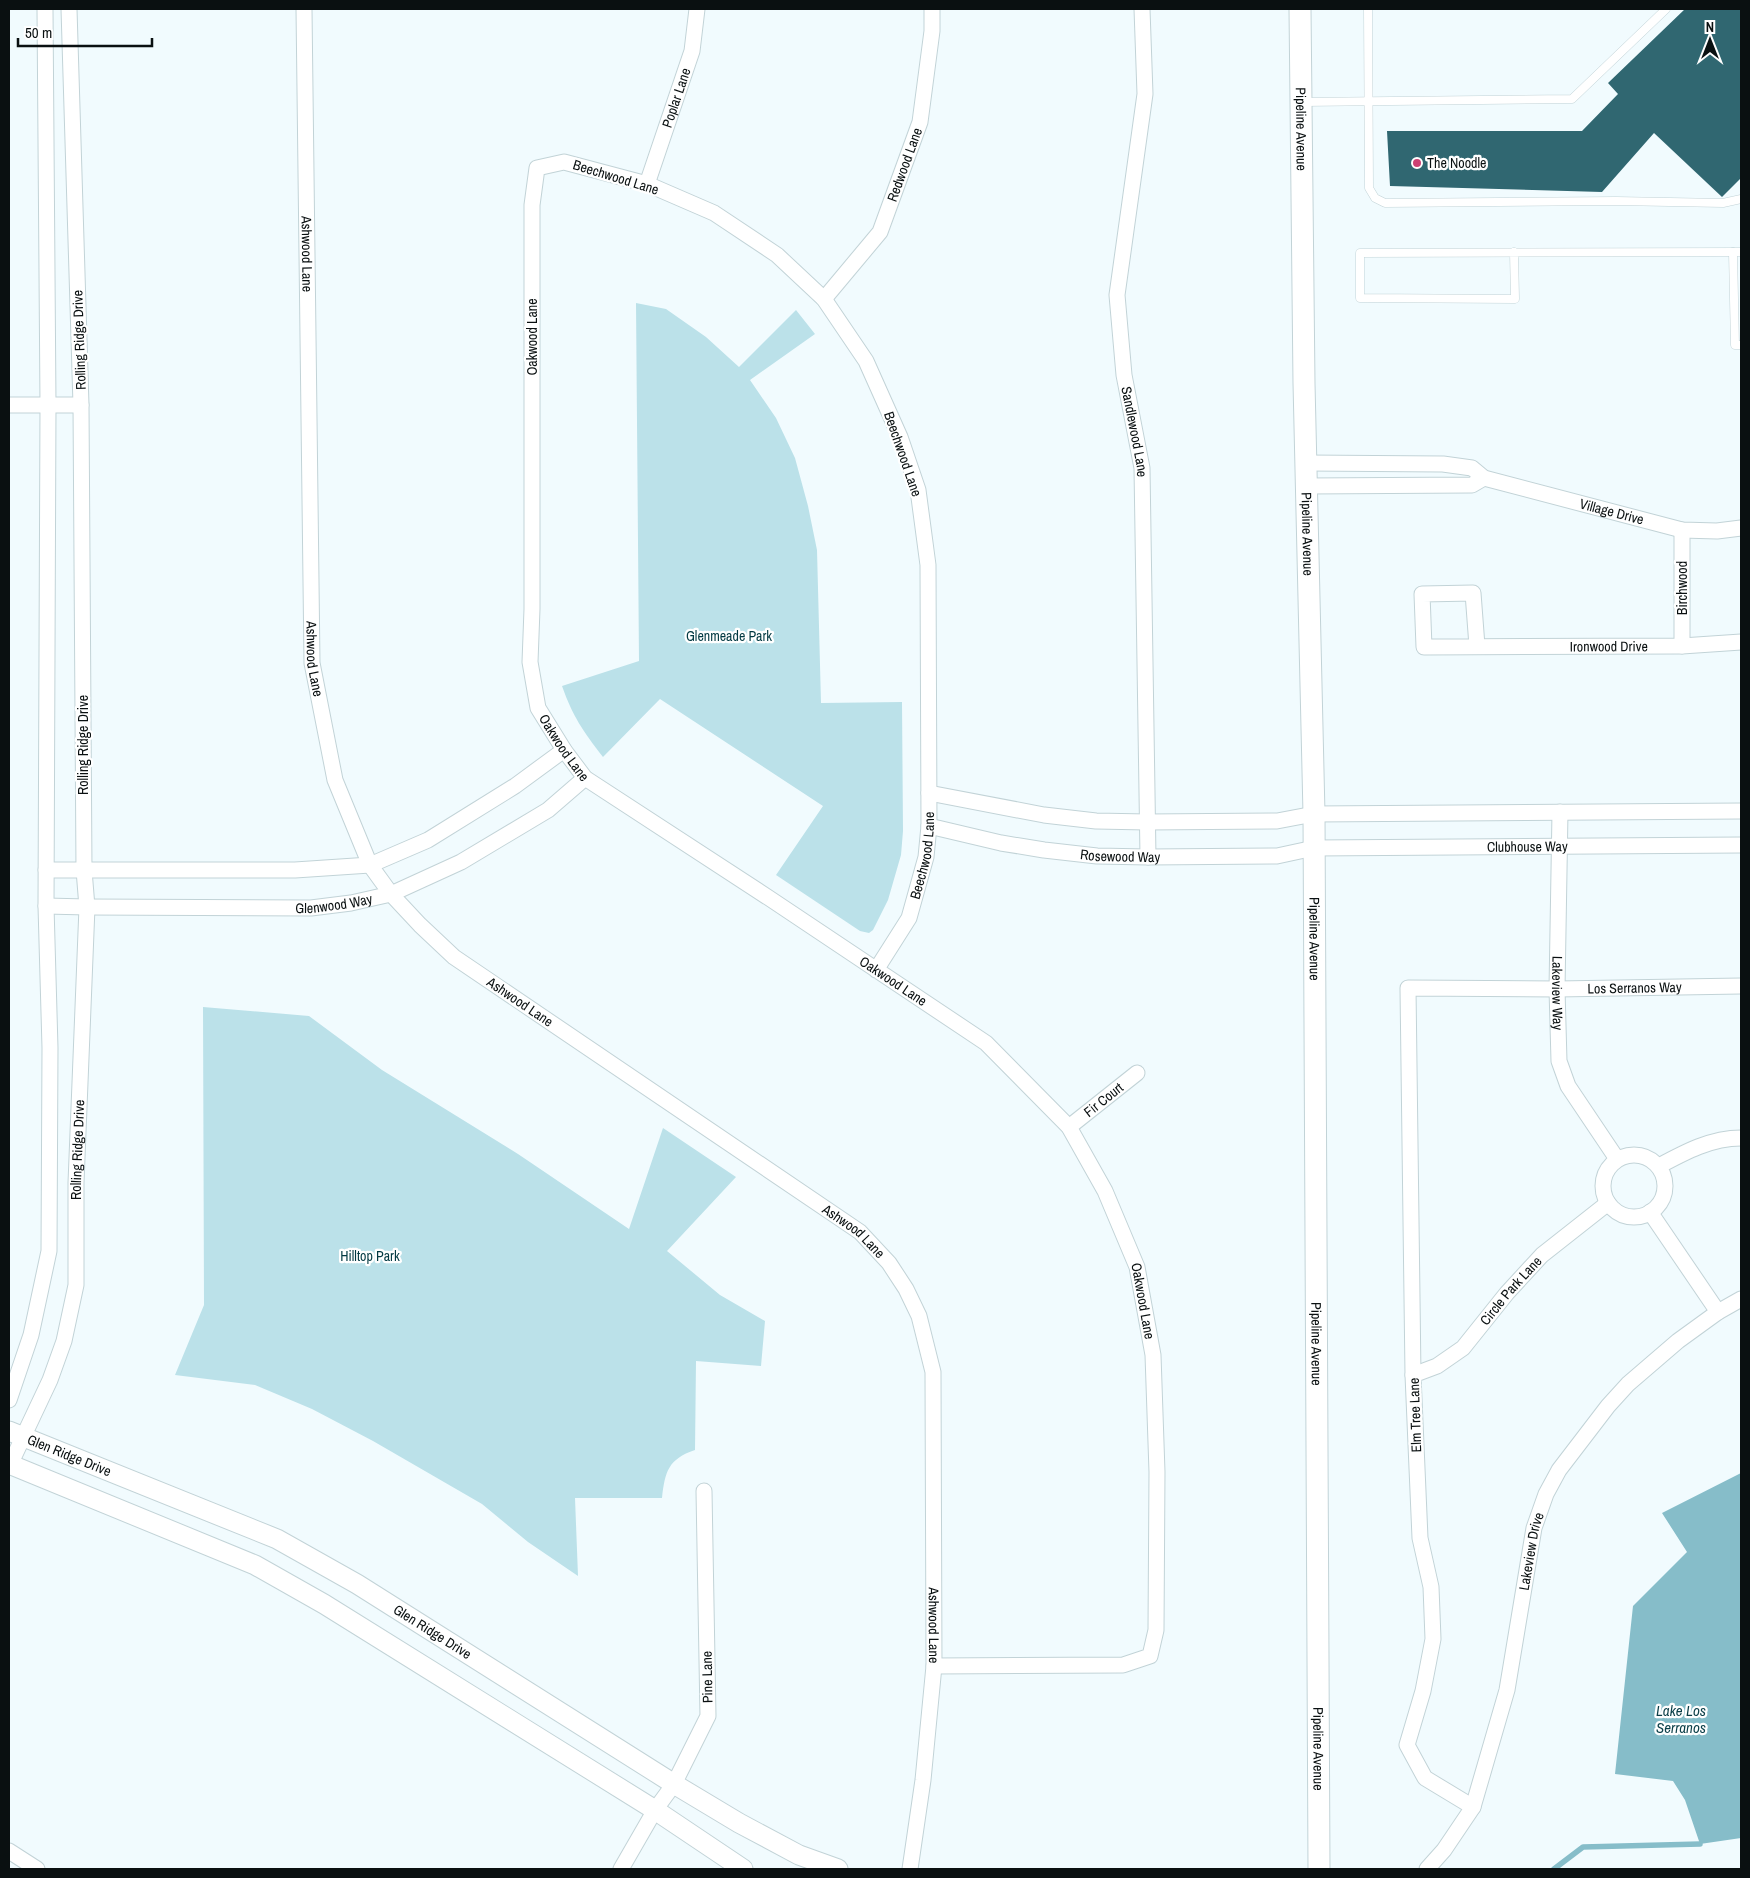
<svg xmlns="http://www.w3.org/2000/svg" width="1750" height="1878" font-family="'Archivo Narrow',sans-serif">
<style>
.green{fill:#bbe1e9}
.water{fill:#86bdc9}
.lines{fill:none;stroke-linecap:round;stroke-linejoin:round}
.stream{stroke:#86bdc9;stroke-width:5.5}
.building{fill:#306771}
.service-casing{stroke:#c2d3d7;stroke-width:9}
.minor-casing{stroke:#c2d3d7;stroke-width:17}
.tertiary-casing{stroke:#c2d3d7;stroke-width:21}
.secondary-casing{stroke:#c2d3d7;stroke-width:23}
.service{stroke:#fff;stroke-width:8}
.minor{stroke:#fff;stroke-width:15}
.tertiary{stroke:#fff;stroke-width:19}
.secondary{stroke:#fff;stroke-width:21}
.poi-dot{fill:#cc4073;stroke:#fff;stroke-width:2}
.labels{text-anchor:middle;stroke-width:4.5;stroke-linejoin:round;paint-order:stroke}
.street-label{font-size:14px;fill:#0a1011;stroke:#fff}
.poi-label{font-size:14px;fill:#0a1011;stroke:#fff;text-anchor:start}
.park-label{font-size:14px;fill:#023942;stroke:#fff}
.water-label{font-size:15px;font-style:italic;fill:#0b3f48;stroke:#fff}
</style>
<rect width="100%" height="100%" fill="#f1fbfe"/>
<!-- green -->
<g class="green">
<path d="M636,303L666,309L706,337L739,367L796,310L815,334L750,380L776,418L795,458L808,506L817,550L821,703L902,702L903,831L901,855L888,900L873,930L869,933L860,931L776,875L823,806L660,699L603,757C583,731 573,717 562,686L639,661Z"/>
<path d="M203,1007L309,1016L382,1070L518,1154L629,1229L663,1128L736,1177L667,1251L720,1295L765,1321L761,1366L696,1361L695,1450C668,1459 665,1472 662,1498H575L578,1576L528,1542L482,1504L373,1441L312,1409L255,1385L175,1375L204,1305Z"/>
</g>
<!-- water -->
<path class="water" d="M1741,1473V1838L1700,1844L1685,1800L1673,1781L1615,1774L1633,1606L1687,1552L1662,1513Z"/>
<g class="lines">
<!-- stream -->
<path class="stream" d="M1554,1869L1583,1847L1700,1844"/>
</g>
<!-- building -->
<path class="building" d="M1685,9H1741V178L1722,197L1654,133L1602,192L1390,186L1387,131H1582L1618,94L1608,83Z"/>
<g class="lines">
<!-- service casing -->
<g class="service-casing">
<g id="service">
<path d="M1368,9L1369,188L1375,198L1385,203L1616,201L1723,203L1741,199"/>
<path d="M1302,102L1572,99L1666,9"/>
<path d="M1514,252L1515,299L1360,298V253L1741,252"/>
<path d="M1733,252L1735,345H1741"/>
</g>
</g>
<!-- minor casing -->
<g class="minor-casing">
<g id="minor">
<path id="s1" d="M304,9L312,663L335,780L370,865L391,894L420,925L454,957L860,1232L889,1263L906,1289L919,1316L933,1372L934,1666L923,1780L910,1869"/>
<path id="s2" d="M1142,9L1145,94L1117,295L1124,375L1142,468L1148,857"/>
<path id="s3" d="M647,184L692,51L697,9"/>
<path id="s4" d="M824,299L880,232L920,122L932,31V9"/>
<path d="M9,405H81"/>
<path id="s5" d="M1306,463L1443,464L1472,468L1484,478L1682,530L1717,531L1741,528"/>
<path d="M1307,486L1472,485L1484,478"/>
<path d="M1682,530V646"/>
<path id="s6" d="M1477,646L1473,593L1422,594L1424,647L1682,646L1741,642"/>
<path d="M929,793L1044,815L1096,821L1147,822L1277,821L1314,814L1741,811"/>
<path id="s7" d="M1560,812L1557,989L1559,1061L1568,1086L1617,1159"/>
<path id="s8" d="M929,826L1001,843L1044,850L1097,856L1148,857L1277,856L1314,848L1741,845"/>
<path d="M46,870H295L370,865L428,840L515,786L564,750"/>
<path id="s9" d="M46,906L87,907L311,908L351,903L391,894L461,862L548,810L585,778"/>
<path id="s10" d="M876,970L909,918L926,857L929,826L928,565L918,490L900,437L866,361L824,299L777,255L714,213L647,184L564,162L537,168L532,205V609L530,662L538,708L564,750L585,778L769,898L986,1043L1069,1127L1105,1191L1137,1267L1153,1355L1157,1472L1156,1630L1150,1656L1123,1665L934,1666"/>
<path id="s11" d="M1069,1127L1137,1073"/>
<circle cx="1634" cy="1186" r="31"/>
<path d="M1659,1166C1685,1152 1711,1138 1741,1138"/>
<path d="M1650,1212L1718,1312"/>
<path id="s12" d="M1413,1375L1437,1366L1463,1348L1507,1293L1542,1255L1608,1203"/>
<path d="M9,1400L31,1335L49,1251L50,1048L46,906L48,405L45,9"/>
<path id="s13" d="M9,1467L50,1380L64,1341L76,1285V1183L87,907L84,870L81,405L69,9"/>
<path id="s14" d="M1473,1807L1425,1778L1407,1745L1423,1691L1433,1639L1431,1587L1420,1538L1413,1375L1408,988L1557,989L1741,986"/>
<path d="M9,1851L37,1869"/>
<path d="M621,1869L655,1810L674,1784L708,1716L704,1491"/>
<path id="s15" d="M1427,1869L1444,1850L1473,1807L1507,1690L1534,1528L1546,1494L1559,1470L1608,1406L1628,1384L1678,1341L1718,1312L1741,1299"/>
</g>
</g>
<!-- tertiary casing -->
<g class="tertiary-casing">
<g id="tertiary">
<path id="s16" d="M9,1431L277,1539L357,1584L674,1784L739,1823L799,1855L838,1869"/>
<path d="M9,1464L255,1565L324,1604L655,1810L743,1869"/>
</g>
</g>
<!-- secondary casing -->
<g class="secondary-casing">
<g id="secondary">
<path id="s17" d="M1300,9L1304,383L1314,814L1319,1869"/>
</g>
</g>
<!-- service -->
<use href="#service" class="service"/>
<!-- minor -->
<use href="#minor" class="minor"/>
<!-- tertiary -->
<use href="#tertiary" class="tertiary"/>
<!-- secondary -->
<use href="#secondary" class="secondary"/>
</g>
<!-- markers -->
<circle class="poi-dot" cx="1417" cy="163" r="5"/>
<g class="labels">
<!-- street labels -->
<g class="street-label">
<text dy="5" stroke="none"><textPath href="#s3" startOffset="91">Poplar Lane</textPath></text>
<text dy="5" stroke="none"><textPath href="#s17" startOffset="120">Pipeline Avenue</textPath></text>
<text dy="5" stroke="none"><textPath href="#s4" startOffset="159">Redwood Lane</textPath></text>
<text transform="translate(616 177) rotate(17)" y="5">Beechwood Lane</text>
<text dy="5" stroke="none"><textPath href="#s1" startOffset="245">Ashwood Lane</textPath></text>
<text transform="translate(532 337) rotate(-90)" y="5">Oakwood Lane</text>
<text transform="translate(79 340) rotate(-92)" y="5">Rolling Ridge Drive</text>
<text dy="5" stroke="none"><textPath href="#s2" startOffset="426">Sandlewood Lane</textPath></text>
<text transform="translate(903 454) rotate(71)" y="5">Beechwood Lane</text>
<text dy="5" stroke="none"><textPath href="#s5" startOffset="314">Village Drive</textPath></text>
<text dy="5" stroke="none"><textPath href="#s17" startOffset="525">Pipeline Avenue</textPath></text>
<text transform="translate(1682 588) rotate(-90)" y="5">Birchwood</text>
<text dy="5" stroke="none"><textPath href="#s6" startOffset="342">Ironwood Drive</textPath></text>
<text dy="5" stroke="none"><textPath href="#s1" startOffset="650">Ashwood Lane</textPath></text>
<text transform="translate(83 745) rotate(-90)" y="5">Rolling Ridge Drive</text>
<text dy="5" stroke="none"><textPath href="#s10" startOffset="1622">Oakwood Lane</textPath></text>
<text dy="5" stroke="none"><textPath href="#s8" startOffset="602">Clubhouse Way</textPath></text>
<text dy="5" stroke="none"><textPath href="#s10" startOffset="126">Beechwood Lane</textPath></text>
<text dy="5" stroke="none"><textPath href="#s8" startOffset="194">Rosewood Way</textPath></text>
<text dy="5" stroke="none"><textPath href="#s9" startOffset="288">Glenwood Way</textPath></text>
<text dy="5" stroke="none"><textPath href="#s17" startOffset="930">Pipeline Avenue</textPath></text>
<text dy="5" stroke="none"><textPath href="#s10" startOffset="2028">Oakwood Lane</textPath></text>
<text dy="5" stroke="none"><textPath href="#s14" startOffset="1082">Los Serranos Way</textPath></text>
<text dy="5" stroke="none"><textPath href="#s7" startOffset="181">Lakeview Way</textPath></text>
<text dy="5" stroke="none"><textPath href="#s1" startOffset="1070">Ashwood Lane</textPath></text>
<text dy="5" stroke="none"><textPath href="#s11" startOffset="44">Fir Court</textPath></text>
<text dy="5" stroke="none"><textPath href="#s13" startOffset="330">Rolling Ridge Drive</textPath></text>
<text dy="5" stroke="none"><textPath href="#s1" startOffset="1475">Ashwood Lane</textPath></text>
<text dy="5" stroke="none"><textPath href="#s12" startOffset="132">Circle Park Lane</textPath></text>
<text dy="5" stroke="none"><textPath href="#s10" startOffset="2448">Oakwood Lane</textPath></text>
<text dy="5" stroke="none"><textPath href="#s17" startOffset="1335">Pipeline Avenue</textPath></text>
<text transform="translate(1415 1415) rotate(-92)" y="5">Elm Tree Lane</text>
<text dy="5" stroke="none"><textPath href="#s16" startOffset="65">Glen Ridge Drive</textPath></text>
<text dy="5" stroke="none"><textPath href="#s15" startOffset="340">Lakeview Drive</textPath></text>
<text dy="5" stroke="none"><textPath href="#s1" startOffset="1895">Ashwood Lane</textPath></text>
<text dy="5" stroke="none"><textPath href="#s16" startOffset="470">Glen Ridge Drive</textPath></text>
<text transform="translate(707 1677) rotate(-91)" y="5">Pine Lane</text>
<text dy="5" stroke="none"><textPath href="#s17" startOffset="1740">Pipeline Avenue</textPath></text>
</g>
<!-- poi labels -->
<g class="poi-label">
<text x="1427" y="168">The Noodle</text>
</g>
<!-- park labels -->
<g class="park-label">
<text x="729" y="641">Glenmeade Park</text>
<text x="370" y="1261">Hilltop Park</text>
</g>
<!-- water labels -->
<g class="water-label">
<text x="1681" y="1716">Lake Los<tspan x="1681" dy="17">Serranos</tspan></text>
</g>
</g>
<!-- border -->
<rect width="1750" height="1878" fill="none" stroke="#0a1011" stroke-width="20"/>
<!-- north arrow -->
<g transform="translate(1710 40)" stroke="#ffffff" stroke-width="4" paint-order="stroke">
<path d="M0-4L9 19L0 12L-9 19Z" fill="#0a1011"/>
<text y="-8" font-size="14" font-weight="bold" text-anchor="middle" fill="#0a1011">N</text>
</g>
<!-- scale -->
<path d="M18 38v8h134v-8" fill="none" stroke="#0a1011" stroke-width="2.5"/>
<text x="25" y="38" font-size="15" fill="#0a1011" stroke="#ffffff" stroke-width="4" paint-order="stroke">50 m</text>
</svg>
